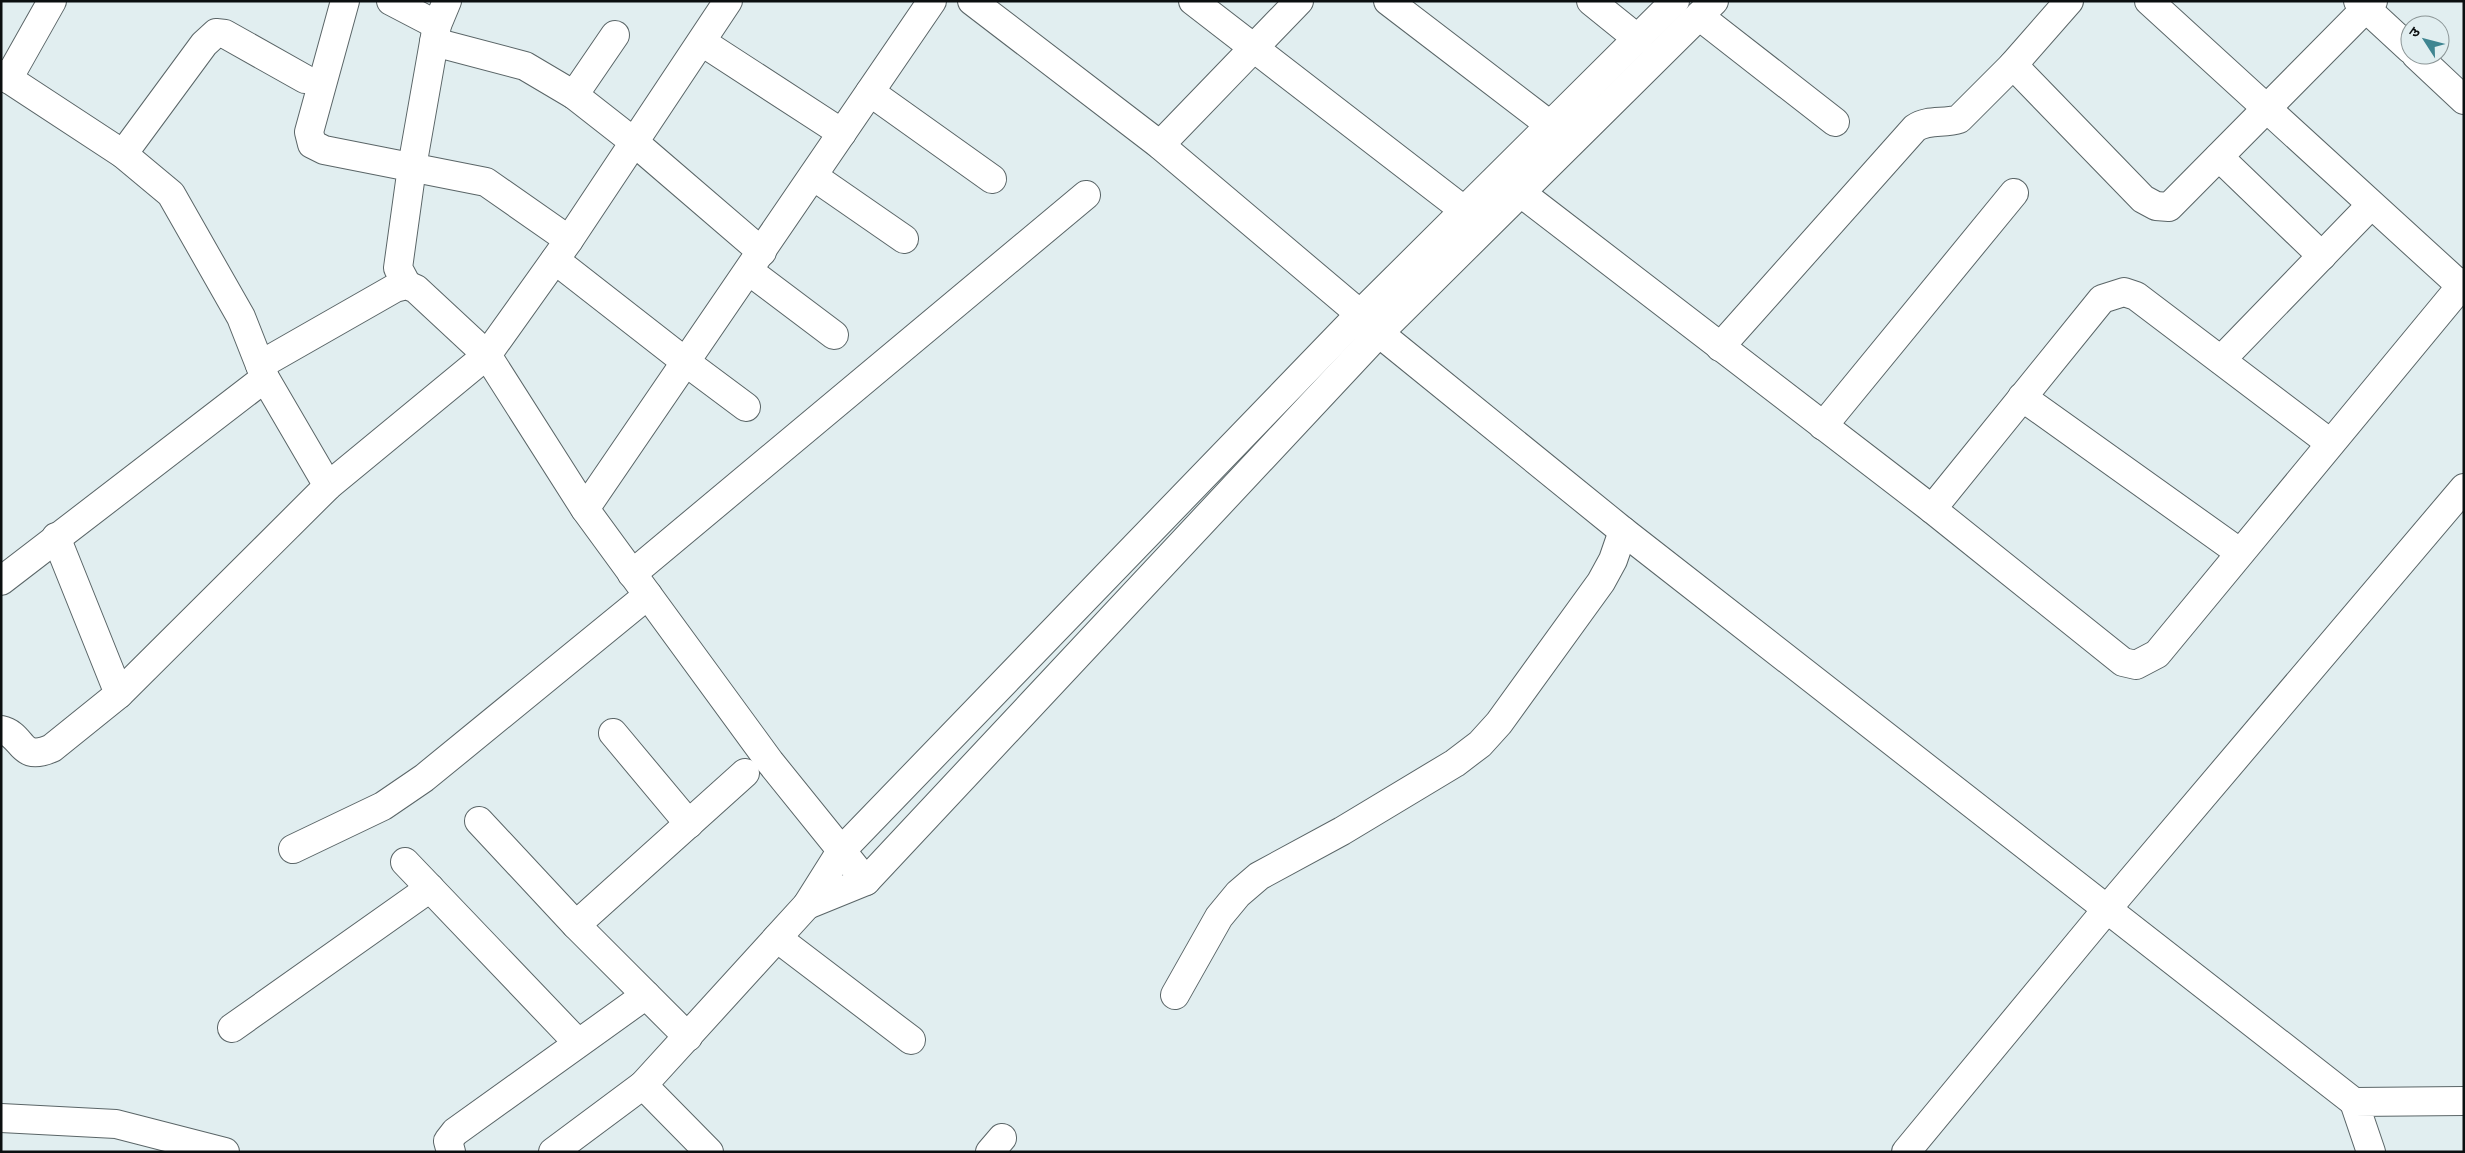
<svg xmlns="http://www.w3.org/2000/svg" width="2465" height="1153" font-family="Figtree,'Noto Sans Devanagari',sans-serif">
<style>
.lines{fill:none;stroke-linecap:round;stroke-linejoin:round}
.minor-casing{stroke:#5a6567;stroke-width:30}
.major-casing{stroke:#5a6567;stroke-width:30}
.highway-casing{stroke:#5a6567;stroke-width:30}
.minor{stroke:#fff;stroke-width:28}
.major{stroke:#fff;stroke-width:28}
.highway{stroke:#fff;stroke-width:28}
</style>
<rect width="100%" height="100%" fill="#e1eef0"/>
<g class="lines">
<!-- minor casing -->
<g class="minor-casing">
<g id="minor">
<path d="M345,1L309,132L312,144L324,150L486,182L569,240"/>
<path d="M391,1L437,25"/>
<path d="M972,1L1160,145L1360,314L1379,333L1623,531L2354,1102"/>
<path d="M1193,1L1465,211"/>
<path d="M1388,1L1550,125"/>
<path d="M1591,1L1638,39"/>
<path d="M2069,1L2013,65L2143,199L2156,206L2169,207L2373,1"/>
<path d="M2149,1L2461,286L2464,282"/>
<path d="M2358,1L2410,49"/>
<path d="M1699,16L1835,122"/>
<path d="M434,42L525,66L574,95L634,142L762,252"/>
<path d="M702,42L842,133"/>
<path d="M2416,55L2464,100"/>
<path d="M1,74L123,154L171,194L241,317L265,378L328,486"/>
<path d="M8,79L52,1"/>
<path d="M870,92L992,179"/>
<path d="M574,95L615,35"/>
<path d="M1160,145L1299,1"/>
<path d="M123,154L204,44L216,33L225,34L305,79"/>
<path d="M2219,157L2322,256"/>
<path d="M813,176L904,239"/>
<path d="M1521,193L1932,509L2123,662L2136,665L2157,654L2461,286"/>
<path d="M555,260L687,363L746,407"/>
<path d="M749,271L834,335"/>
<path d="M407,285L398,268L412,167L437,25L447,1"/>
<path d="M1720,347L1915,128C1928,119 1944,124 1959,119L2013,65"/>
<path d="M2221,360L2371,205"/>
<path d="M260,365L395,288L407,285L416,289L487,355L585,509L932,1"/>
<path d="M2022,397L2239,552"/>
<path d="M1823,426L2014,193"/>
<path d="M585,509L770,762L866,881"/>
<path d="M1932,509L2102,299L2124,292L2136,296L2330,443"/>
<path d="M632,574L1086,195"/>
<path d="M1,581L265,378"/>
<path d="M119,694L328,486L487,355L569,240L728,1"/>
<path d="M1,730C25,735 18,763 52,748L119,694L56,537"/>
<path d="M613,733L689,824"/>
<path d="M479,821L576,925L688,1037"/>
<path d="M293,849L383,806L424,778L648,595"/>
<path d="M405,862L578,1043"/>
<path d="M576,925L745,773"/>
<path d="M777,938L911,1040"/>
<path d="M1175,995L1219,917L1238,894L1259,876L1342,831L1455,763L1480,744L1499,723L1601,582L1613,560L1623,531"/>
<path d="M232,1028L430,888"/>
<path d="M451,1152L448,1141L455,1132L646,995"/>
<path d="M553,1152L643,1085"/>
<path d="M990,1152L1002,1138"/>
<path d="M1906,1152L2107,909L2464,488"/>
<path d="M2371,1152L2354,1102L2464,1101"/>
</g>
</g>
<!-- major casing -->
<g class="major-casing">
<g id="major">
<path d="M807,905L866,881L1379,333L1714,1"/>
<path d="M709,1152L643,1085L807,905L841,851L1360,314L1675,1"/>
</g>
</g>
<!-- highway casing -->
<g class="highway-casing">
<path id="highway" d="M1,1118L116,1124L225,1152"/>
</g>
<!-- minor -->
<use href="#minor" class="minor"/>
<!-- major -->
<use href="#major" class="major"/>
<!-- highway -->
<use href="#highway" class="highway"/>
</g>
<!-- border -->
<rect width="2465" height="1153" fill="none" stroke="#0b0f10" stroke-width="5"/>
<!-- north arrow -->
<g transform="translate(2425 40) rotate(306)"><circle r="24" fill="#e1eef0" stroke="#8b9596"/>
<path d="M0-4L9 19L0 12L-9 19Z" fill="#3f8591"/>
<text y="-8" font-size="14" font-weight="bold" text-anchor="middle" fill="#0b0f10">उ</text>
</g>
</svg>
